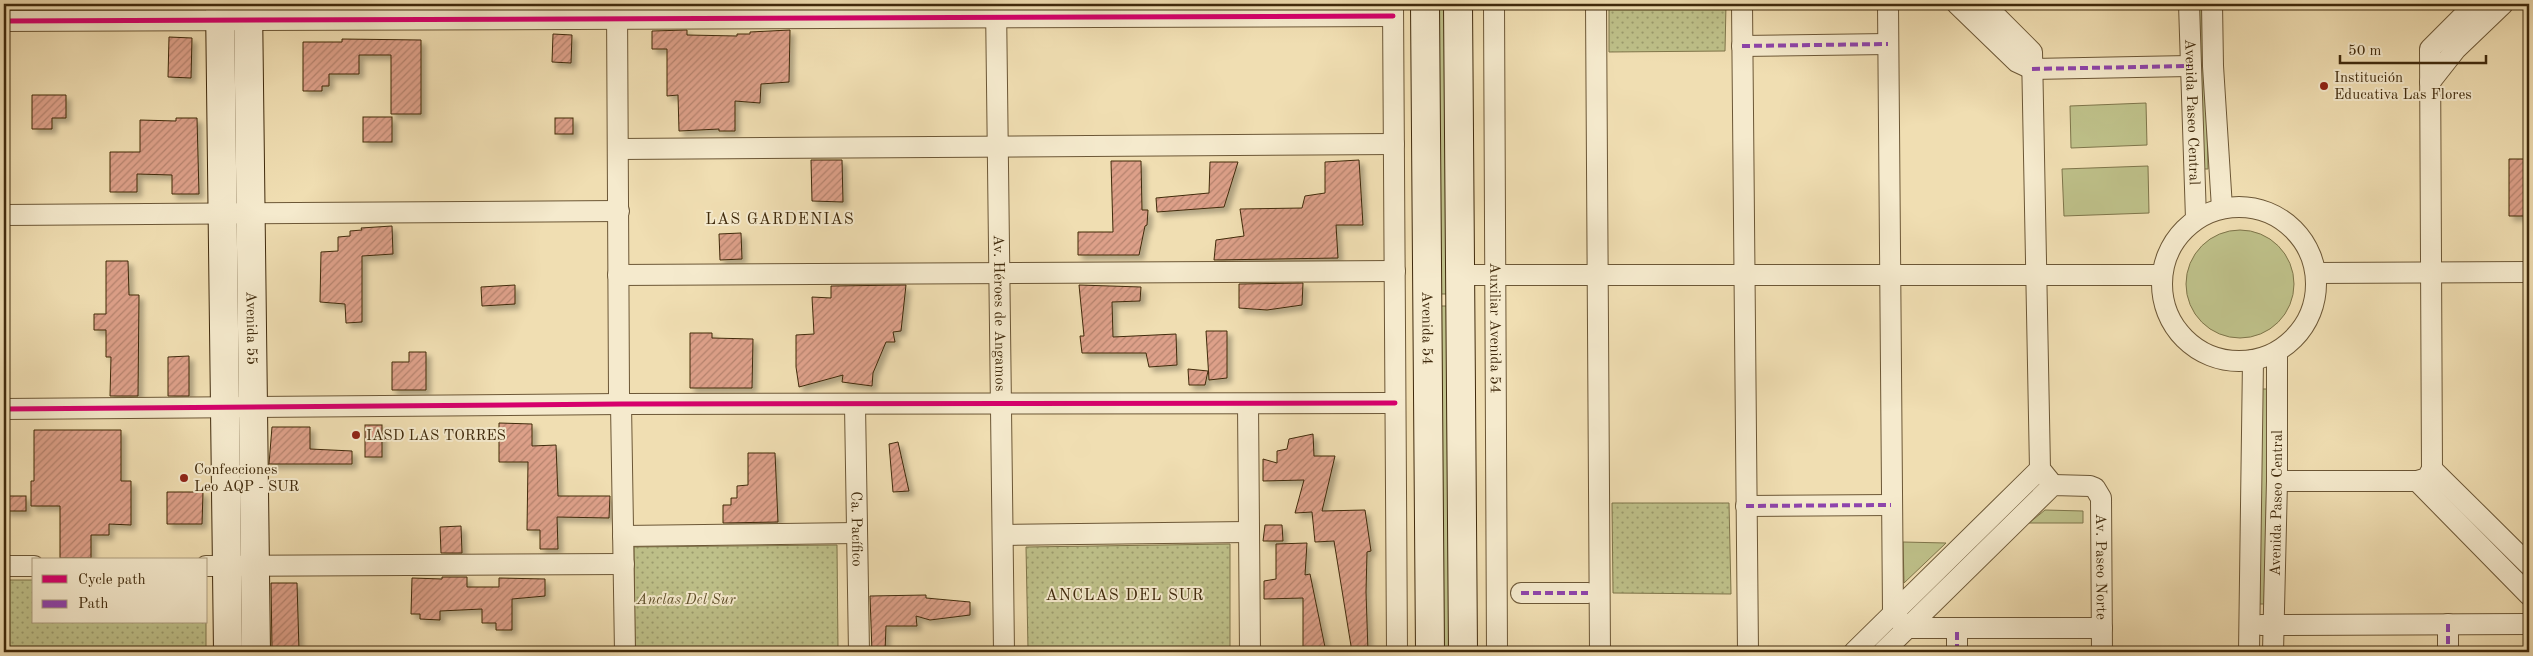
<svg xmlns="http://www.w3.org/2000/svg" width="2533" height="656" font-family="'Old Standard TT',serif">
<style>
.grass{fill:#bec089;stroke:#7f754a}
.park{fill:url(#park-dots);stroke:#7f754a}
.building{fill:url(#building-hatch);stroke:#402a0c;filter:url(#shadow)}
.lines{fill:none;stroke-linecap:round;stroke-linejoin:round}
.street-casing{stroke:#6c5736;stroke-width:22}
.secondary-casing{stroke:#402a0c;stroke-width:30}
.street{stroke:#f5eacd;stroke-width:20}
.secondary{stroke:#f5eacd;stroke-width:28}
.quiet{stroke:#8e44ad;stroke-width:4;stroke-dasharray:8 4;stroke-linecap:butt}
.cycleway-casing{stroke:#f5eacd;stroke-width:8}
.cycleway{stroke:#d6006c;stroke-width:5}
.poi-dot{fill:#8f2418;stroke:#f5eacd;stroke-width:2}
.labels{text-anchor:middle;stroke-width:4;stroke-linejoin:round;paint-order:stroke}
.poi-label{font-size:15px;fill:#402a0c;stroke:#f5eacd;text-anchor:start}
.street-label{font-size:15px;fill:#402a0c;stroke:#f5eacd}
.park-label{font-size:15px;font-style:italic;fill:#60502b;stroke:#f5eacd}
.neighbourhood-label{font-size:16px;letter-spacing:1px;fill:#402a0c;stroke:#f5eacd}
</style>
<defs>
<pattern id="park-dots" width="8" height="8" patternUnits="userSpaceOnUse" patternTransform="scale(1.25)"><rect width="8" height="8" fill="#bec089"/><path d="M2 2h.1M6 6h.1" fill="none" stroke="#9c9c6e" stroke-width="1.8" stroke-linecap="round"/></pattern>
<pattern id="building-hatch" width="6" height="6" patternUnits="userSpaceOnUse" patternTransform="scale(1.25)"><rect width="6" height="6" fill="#dda089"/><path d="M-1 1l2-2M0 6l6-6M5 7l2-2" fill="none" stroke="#b5836e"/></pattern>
<filter id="shadow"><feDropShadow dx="4.5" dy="4.5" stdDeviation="2.5" flood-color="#0004"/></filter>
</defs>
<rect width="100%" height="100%" fill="#f0deb2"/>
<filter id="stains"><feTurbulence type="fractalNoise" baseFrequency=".004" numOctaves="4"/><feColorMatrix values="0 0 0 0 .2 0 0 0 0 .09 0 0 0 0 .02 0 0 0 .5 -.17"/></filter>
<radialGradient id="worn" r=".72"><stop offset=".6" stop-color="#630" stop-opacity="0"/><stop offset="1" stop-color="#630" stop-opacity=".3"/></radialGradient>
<!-- grass -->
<g class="grass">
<path d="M1435,4H1449L1451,294H1439Z"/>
<path d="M2196,4H2204L2208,169H2200Z"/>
<path d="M2146,103L2147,145L2071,148L2070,106Z"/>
<path d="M2148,166L2149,213L2064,216L2062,169Z"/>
<circle cx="2240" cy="284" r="54"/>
<path d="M1438,306H1451L1453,652H1440Z"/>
<path d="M2261,389H2268L2265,604H2258Z"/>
<path d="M2045,510L2083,511V523H2029Z"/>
<path d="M1903,542L1946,543L1904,583Z"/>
</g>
<!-- park -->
<g class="park">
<path d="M1609,4H1726L1725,51L1609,52Z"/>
<path d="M1612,503H1729L1731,594L1613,593Z"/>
<path d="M1230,544V649H1028L1026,547Z"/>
<path d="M837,545L838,649L635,650L634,547Z"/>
<path d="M4,580H34V622H206V652H4Z"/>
</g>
<!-- building -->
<g class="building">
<path d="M687,30V35L737,36V34H750V32L790,30L789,82L761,84L760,103L735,101V131H719V129L679,131L678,95L667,96V49H652V31Z"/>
<path d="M553,34L572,35L571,63L552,62Z"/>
<path d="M169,37L192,38L191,78L168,77Z"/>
<path d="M342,39L421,40V114H391V55H359V74H329V86H322V91H303V42H342Z"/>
<path d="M32,95H66V118H52V129H32Z"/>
<rect x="363" y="117" width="29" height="25"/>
<path d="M176,118H197L199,194H172V175L137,174V192H110V152H140V120L176,121Z"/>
<rect x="555" y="118" width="18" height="16"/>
<path d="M2509,159H2529L2528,216H2509Z"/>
<path d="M811,160H842L843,202L812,201Z"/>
<path d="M1359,160L1363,225H1336L1338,258L1214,260L1216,240L1244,236L1240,209L1302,208L1305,196L1325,193V162Z"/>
<path d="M1111,161H1141L1142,210H1148L1147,225L1145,226L1139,255H1078V232H1113Z"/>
<path d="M1210,162H1238L1224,207L1157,212L1156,198L1209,193Z"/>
<path d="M392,226L393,254L362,256V322L346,323L345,304L320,302L321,252L338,251V237L350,236V231L362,230L361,228Z"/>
<path d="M741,233L742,259L720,260L719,234Z"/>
<path d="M106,261H128L129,295H139L138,396H110L111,357H106V330H94V314H106Z"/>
<path d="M1303,283L1302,305L1267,310L1239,308V284Z"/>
<path d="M515,285V304L482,306L481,287Z"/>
<path d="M906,285L901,331L893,332L895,342H886L873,373L872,386L842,382L843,375L799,387L796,367V335L814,334L812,297L831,298V286Z"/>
<path d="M1079,285L1141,287L1140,301L1112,302L1113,337L1176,334L1177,365L1149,367L1146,353H1082L1080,336H1084Z"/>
<path d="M1206,331H1227V378L1209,380Z"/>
<path d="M690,333H712V338L753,339L752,388H690Z"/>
<path d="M409,352H426V390H392V362H409Z"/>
<path d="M189,356V396H168V357Z"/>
<path d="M1188,369L1208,371L1205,385H1189Z"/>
<path d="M499,423L532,424V446L556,445L558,496H610L609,518L557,517L558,549H540V530H527L528,462H499Z"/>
<rect x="365" y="425" width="17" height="32"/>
<path d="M272,427H310V449L352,451V464H269Z"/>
<path d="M34,430H121V481H131V525L109,524V535H91V558H60V506H31V481H34Z"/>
<path d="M1313,434L1314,456H1335L1322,511L1365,510L1371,551L1367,552L1366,592L1368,652H1352L1334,541L1315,542L1312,512L1295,513L1304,480L1263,481V459L1277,463V451L1287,449L1289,439Z"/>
<path d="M898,442L909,491L893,492L889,444Z"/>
<path d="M748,453H775L778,522L723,523V505H731V498H737V486L748,485Z"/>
<path d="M167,492H203L202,524H167Z"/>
<rect x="5" y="496" width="21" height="15"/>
<path d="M1265,525H1282L1283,541H1263Z"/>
<path d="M461,526L462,553H441L440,527Z"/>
<path d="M1307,543L1305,575L1310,574L1326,652H1303V598L1264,599V581L1276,579V544Z"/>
<path d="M442,577H467V587H499V578L545,579V596L512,599V630H496V623H482V609L440,611V620L420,619V614H411L412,578L442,579Z"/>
<path d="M271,583H297L299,650H272Z"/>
<path d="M926,595V598L970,602V615L930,620L916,616L917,626H886L885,652H872L870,596Z"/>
</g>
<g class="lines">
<!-- street casing -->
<g class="street-casing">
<g id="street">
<path d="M617,4L619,395L621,404L625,652"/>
<path id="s1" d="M996,4L1004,652"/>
<path d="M1393,4L1397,652"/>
<path id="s2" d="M1494,4L1497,652"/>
<path d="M1596,4L1600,652"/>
<path d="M1742,4L1748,652"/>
<path d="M1888,4L1893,613L1907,628H2102"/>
<path d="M1957,4L2017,62L2032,69L2189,66"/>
<path d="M1984,4L2032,52L2040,469L2053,485"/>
<path id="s3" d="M2189,4L2196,219"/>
<path d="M2212,4L2213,66L2222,208"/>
<path d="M4,21L1393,16"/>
<path d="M1742,46L1888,44"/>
<path d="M2430,82L2456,49L2503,4"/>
<path d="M619,149L1394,144"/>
<circle cx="2239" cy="284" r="77"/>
<path d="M4,215L619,211"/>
<path d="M2316,273L2529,272"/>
<path d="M618,275L1395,271"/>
<path d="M1461,275H2162"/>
<path d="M1248,404L1250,652"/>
<path id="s4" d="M855,405L859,652"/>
<path d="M4,409L621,404L1395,403"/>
<path d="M2432,469L2529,565"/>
<path d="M2277,481H2417L2427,478L2432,469L2430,49L2475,4"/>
<path d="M2417,481L2529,595"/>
<path d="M1746,506L1891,505"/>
<path d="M1003,535L1248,532"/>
<path d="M623,536L857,533"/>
<path d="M4,566H34"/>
<path d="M206,566L624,564"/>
<path d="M1521,593H1588"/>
<path d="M2448,624V652"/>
<path d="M2261,625L2529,624"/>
<path d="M1854,652L2040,469"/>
<path id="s5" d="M1883,652L2053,485L2090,486L2095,488L2101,498L2102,652"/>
<path d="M1957,652V628"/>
<path d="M2249,652L2253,360"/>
<path id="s6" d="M2273,652L2277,481V353"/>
</g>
</g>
<!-- secondary casing -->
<g class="secondary-casing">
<g id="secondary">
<path d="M220,4L228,652"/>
<path id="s7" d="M248,4L256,652"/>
<path id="s8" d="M1425,4L1430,652"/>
<path d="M1458,4L1463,652"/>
</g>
</g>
<!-- street -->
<use href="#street" class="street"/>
<!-- secondary -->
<use href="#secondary" class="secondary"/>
<!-- quiet -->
<g class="quiet">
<path d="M1742,46L1888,44"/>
<path d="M2032,69L2189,66"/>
<path d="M1746,506L1891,505"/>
<path d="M1521,593H1588"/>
<path d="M2448,624V652"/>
<path d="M1957,652V628"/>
</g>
<!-- cycleway casing -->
<g class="cycleway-casing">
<g id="cycleway">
<path d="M4,21L1393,16"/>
<path d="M4,409L621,404L1395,403"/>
</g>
</g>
<!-- cycleway -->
<use href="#cycleway" class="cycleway"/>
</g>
<!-- markers -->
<g class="poi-dot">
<circle cx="2324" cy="86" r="5"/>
<circle cx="356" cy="435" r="5"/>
<circle cx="184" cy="478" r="5"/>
</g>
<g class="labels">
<!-- poi labels -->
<g class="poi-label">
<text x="2334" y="82">Institución<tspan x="2334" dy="17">Educativa Las Flores</tspan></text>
<text x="366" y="440">IASD LAS TORRES</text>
<text x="194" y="474">Confecciones<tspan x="194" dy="17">Leo AQP - SUR</tspan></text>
</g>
<!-- street labels -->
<g class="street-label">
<text dy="5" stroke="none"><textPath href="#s3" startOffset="108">Avenida Paseo Central</textPath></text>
<text dy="5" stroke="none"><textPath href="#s1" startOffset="309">Av. Héroes de Angamos</textPath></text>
<text dy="5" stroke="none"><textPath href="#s7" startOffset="324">Avenida 55</textPath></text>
<text dy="5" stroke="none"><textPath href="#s8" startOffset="324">Avenida 54</textPath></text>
<text dy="5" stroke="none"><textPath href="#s2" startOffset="324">Auxiliar Avenida 54</textPath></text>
<text dy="5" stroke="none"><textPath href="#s6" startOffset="149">Avenida Paseo Central</textPath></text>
<text dy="5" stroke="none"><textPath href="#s4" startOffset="124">Ca. Pacífico</textPath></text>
<text dy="5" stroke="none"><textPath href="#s5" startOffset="361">Av. Paseo Norte</textPath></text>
</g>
<!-- park labels -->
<g class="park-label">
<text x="686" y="604">Anclas Del Sur</text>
</g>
<!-- neighbourhood labels -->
<g class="neighbourhood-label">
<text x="780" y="224">LAS GARDENIAS</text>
<text x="1125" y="600">ANCLAS DEL SUR</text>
</g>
</g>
<!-- margin -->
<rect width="2533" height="656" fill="none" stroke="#f0deb2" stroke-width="20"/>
<rect x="5" y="5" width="2523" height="646" fill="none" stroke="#402a0c" stroke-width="2.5"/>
<rect x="10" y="10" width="2513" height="636" fill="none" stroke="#402a0c"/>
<!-- legend -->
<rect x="32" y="558" width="175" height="65" fill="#f5eacd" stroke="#ad9d80"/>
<rect x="42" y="575" width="25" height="8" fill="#d6006c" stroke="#ad9d80"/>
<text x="78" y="584" font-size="15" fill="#402a0c">Cycle path</text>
<rect x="42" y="600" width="25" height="8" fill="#8e44ad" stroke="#ad9d80"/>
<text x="78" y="608" font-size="15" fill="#402a0c">Path</text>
<!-- scale -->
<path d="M2340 55v8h146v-8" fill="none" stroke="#402a0c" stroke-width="2.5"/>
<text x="2348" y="55" font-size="15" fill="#402a0c" stroke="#f5eacd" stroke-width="4" paint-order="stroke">50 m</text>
<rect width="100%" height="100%" filter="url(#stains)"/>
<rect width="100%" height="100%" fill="url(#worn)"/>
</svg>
